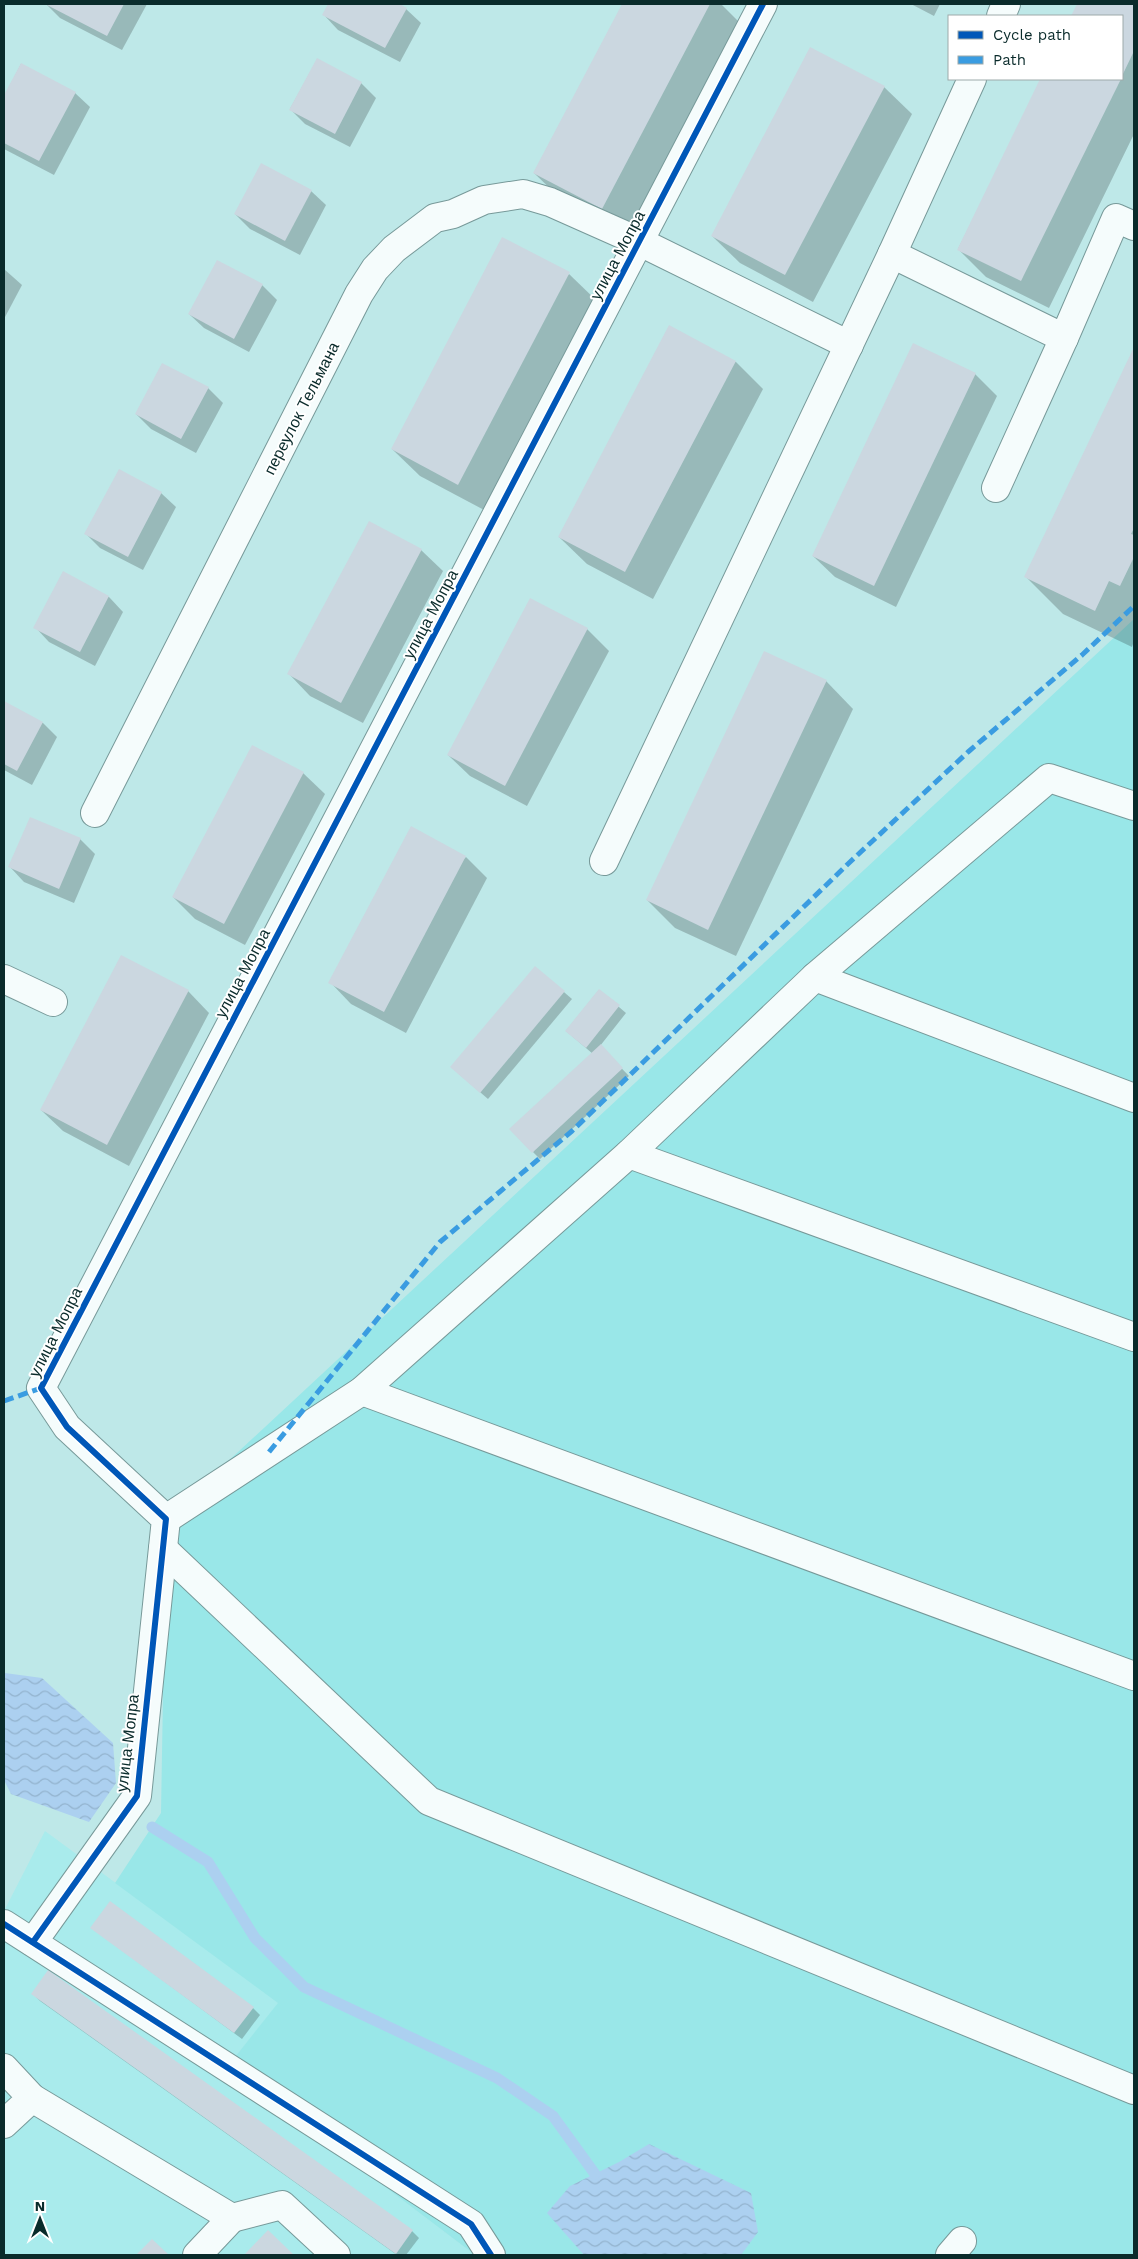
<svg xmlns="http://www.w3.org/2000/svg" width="1138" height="2259" font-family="'Work Sans',sans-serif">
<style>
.built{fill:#a9ebec}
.green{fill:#99e7e8}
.water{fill:url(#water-waves)}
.shadow{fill:#0003}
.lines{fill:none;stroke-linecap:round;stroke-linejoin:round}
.stream{stroke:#acd0f0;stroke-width:11}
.building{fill:#cbd7e0}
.minor-casing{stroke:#799;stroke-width:30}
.minor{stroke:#f5fcfc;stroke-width:28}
.quiet{stroke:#3a9ce1;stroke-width:5;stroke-dasharray:10 5;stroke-linecap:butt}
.cycleway-casing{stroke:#fff;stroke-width:9}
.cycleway{stroke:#0057b8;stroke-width:6}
.labels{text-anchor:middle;stroke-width:4;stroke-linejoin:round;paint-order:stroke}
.street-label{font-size:16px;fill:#0a2b2b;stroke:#fff}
</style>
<defs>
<pattern id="water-waves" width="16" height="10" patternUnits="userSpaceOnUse" patternTransform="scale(1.25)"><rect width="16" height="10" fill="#acd0f0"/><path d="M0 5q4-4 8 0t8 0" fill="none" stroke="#93b3ce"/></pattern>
</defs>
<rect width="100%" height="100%" fill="#bee8e8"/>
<!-- built -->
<path class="built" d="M45,1831L279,2003L227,2067L475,2255H4V1911Z"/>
<!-- green -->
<path class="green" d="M1134,619V2255H475L227,2067L278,2003L115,1883L161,1813L166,1519Z"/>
<!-- water -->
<g class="water">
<path d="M5,1673L42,1678L113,1743L116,1783L89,1822L11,1794L4,1780Z"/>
<path d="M649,2144L751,2193L758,2232L741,2255H584L547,2213L570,2186L619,2162Z"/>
</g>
<!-- shadow -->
<g class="shadow">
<path d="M46,4H147L122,50L60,18Z"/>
<path d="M330,4H397L406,9L421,23L400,62L338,30L324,15Z"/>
<path d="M623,4H721L741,24L630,236L562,200L534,173Z"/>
<path d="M911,4H940L934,16Z"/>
<path d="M1079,4H1134V134L1049,308L986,277L958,249L1042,79H1122V16H1073Z"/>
<path d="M317,60L361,83L376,98L350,147L305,124L290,109Z"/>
<path d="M21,64L75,93L90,107L54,175L4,149V97Z"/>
<path d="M884,87L912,114L813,302L740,263L712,236Z"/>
<path d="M311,191L326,205L300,255L250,229L235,214Z"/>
<path d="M4,269L22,285L4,319Z"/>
<path d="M569,274L597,301L486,511L420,476L392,449Z"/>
<path d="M262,285L277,300L249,352L204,328L189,314Z"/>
<path d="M670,327L736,362L763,389L653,599L587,564L559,537Z"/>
<path d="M1134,350V641L1132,647L1063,614L1026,577Z"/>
<path d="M975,374L997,396L896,607L835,577L813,556Z"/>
<path d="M208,388L223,403L196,453L151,429L136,414Z"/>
<path d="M161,493L176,507L143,570L100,548L86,534Z"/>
<path d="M421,550L443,571L363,723L310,696L289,674Z"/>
<path d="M63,573L109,597L123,612L95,666L49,642L35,627Z"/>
<path d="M587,629L609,651L527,806L470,776L448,755Z"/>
<path d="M826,681L853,709L736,956L675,928L647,900Z"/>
<path d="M4,702L43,723L57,737L32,785L4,770Z"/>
<path d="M303,773L325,794L245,945L195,919L173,897Z"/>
<path d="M80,839L95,854L74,903L24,882L10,867Z"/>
<path d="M466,857L487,878L406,1033L351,1004L330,982Z"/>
<path d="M536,968L572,999L488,1099L459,1074Z"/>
<path d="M599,990L626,1013L600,1046L629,1076L540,1159L533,1152L593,1054L566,1031Z"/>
<path d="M188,991L209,1013L129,1166L63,1131L41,1110Z"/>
<path d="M92,1928L253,2008L260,2015L242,2039Z"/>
<path d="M33,1994L412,2231L419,2238L406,2255H397L40,2001Z"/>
</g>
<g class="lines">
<!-- stream -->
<path class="stream" d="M152,1827L208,1862L255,1938L304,1987L497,2078L553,2116L595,2174"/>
</g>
<!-- building -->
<g class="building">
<path d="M45,4H124L107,36Z"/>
<path d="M328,4H400L407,8L385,48L322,15Z"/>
<path d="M622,4H710L602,209L533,173Z"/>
<path d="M1077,4H1134V51L1122,76V16H1071Z"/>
<path d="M810,47L885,86L785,275L711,236Z"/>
<path d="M317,58L362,82L335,134L289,110Z"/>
<path d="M21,63L76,92L39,161L4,143V95Z"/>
<path d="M1040,79H1121L1021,281L957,250Z"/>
<path d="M261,163L312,190L285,241L234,214Z"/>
<path d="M502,237L570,272L458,485L391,449Z"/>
<path d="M217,260L263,284L234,339L188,314Z"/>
<path d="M669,325L736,361L625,572L558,537Z"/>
<path d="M913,343L976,373L874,586L812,556Z"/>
<path d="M1134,347V528L1131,534L1134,535V557L1120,586L1109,581L1095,611L1024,577Z"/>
<path d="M162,363L209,387L181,439L135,414Z"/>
<path d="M119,469L162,492L128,557L84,534Z"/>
<path d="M369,521L422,549L341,703L287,674Z"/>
<path d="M63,571L109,596L80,652L33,628Z"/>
<path d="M530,598L588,628L505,786L447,755Z"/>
<path d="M764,651L827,680L708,930L646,900Z"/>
<path d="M4,701L43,722L17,771L4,764Z"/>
<path d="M252,745L304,772L224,924L172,897Z"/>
<path d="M30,817L81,838L59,889L8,867Z"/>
<path d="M411,826L466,856L384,1012L328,983Z"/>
<path d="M121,955L189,990L107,1145L40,1110Z"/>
<path d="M535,966L565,991L480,1093L450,1067Z"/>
<path d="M599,989L620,1005L586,1048L565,1031Z"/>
<path d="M601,1044L623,1068L532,1153L509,1129Z"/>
<path d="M110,1901L254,2007L234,2033L90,1928Z"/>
<path d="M48,1970L413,2230L396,2254L31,1994Z"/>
<path d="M268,2230L294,2255H244Z"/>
<path d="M152,2239L169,2255H136Z"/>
</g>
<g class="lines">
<!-- minor casing -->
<g class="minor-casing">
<g id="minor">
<path d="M1001,16L1006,4"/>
<path d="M892,254L1064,338L1116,218L1134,226"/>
<path d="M996,488L1064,338"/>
<path d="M95,813L359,294L375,269L394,249L435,218L453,214L484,200L523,194L550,202L640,242L849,345"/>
<path d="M604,861L892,254L972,79"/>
<path d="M815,977L1134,1098"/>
<path d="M4,979L53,1002"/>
<path d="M629,1154L1134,1337"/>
<path d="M362,1391L1134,1676"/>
<path d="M166,1519L362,1391L629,1154L815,977L1049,778L1134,806"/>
<path d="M163,1549L429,1801L1134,2090"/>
<path d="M4,1924L471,2224L491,2255"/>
<path d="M33,1942L137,1796L166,1519L67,1427L41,1388L763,4"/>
<path d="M4,2068L32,2098L4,2124"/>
<path d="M32,2098L232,2218L197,2255"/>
<path d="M232,2218L282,2205L336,2255"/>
<path d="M950,2255L962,2241"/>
</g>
</g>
<!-- minor -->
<use href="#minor" class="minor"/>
<!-- quiet -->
<g class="quiet">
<path d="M4,1401L41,1388"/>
<path d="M269,1452L440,1242L572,1131L850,862L968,752L1082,655L1134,606"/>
</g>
<!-- cycleway casing -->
<g class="cycleway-casing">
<g id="cycleway">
<path d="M4,1924L471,2224L491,2255"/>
<path d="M33,1942L137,1796L166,1519L67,1427L41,1388L763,4"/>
</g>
</g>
<!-- cycleway -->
<use href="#cycleway" class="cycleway"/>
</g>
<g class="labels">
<!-- street labels -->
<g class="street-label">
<text transform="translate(617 255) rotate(-62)" y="6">улица Мопра</text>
<text transform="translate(301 408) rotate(-63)" y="6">переулок Тельмана</text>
<text transform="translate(430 614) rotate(-62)" y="6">улица Мопра</text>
<text transform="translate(242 973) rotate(-62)" y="6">улица Мопра</text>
<text transform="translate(55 1332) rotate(-63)" y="6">улица Мопра</text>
<text transform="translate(127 1743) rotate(-83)" y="6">улица Мопра</text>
</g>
</g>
<!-- border -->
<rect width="1138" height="2259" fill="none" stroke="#0a2b2b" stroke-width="10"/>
<!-- legend -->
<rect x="948" y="15" width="175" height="65" fill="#ffffff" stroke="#9daaaa"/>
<rect x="958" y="31" width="25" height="8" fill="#0057b8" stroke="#9daaaa"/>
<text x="993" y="40" font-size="15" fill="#0a2b2b">Cycle path</text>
<rect x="958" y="56" width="25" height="8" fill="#3a9ce1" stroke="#9daaaa"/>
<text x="993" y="65" font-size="15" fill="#0a2b2b">Path</text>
<!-- north arrow -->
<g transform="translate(40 2219)" stroke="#ffffff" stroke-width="4" paint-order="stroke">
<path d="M0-4L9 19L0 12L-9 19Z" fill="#0a2b2b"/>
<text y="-8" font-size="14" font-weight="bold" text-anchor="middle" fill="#0a2b2b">N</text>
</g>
</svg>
